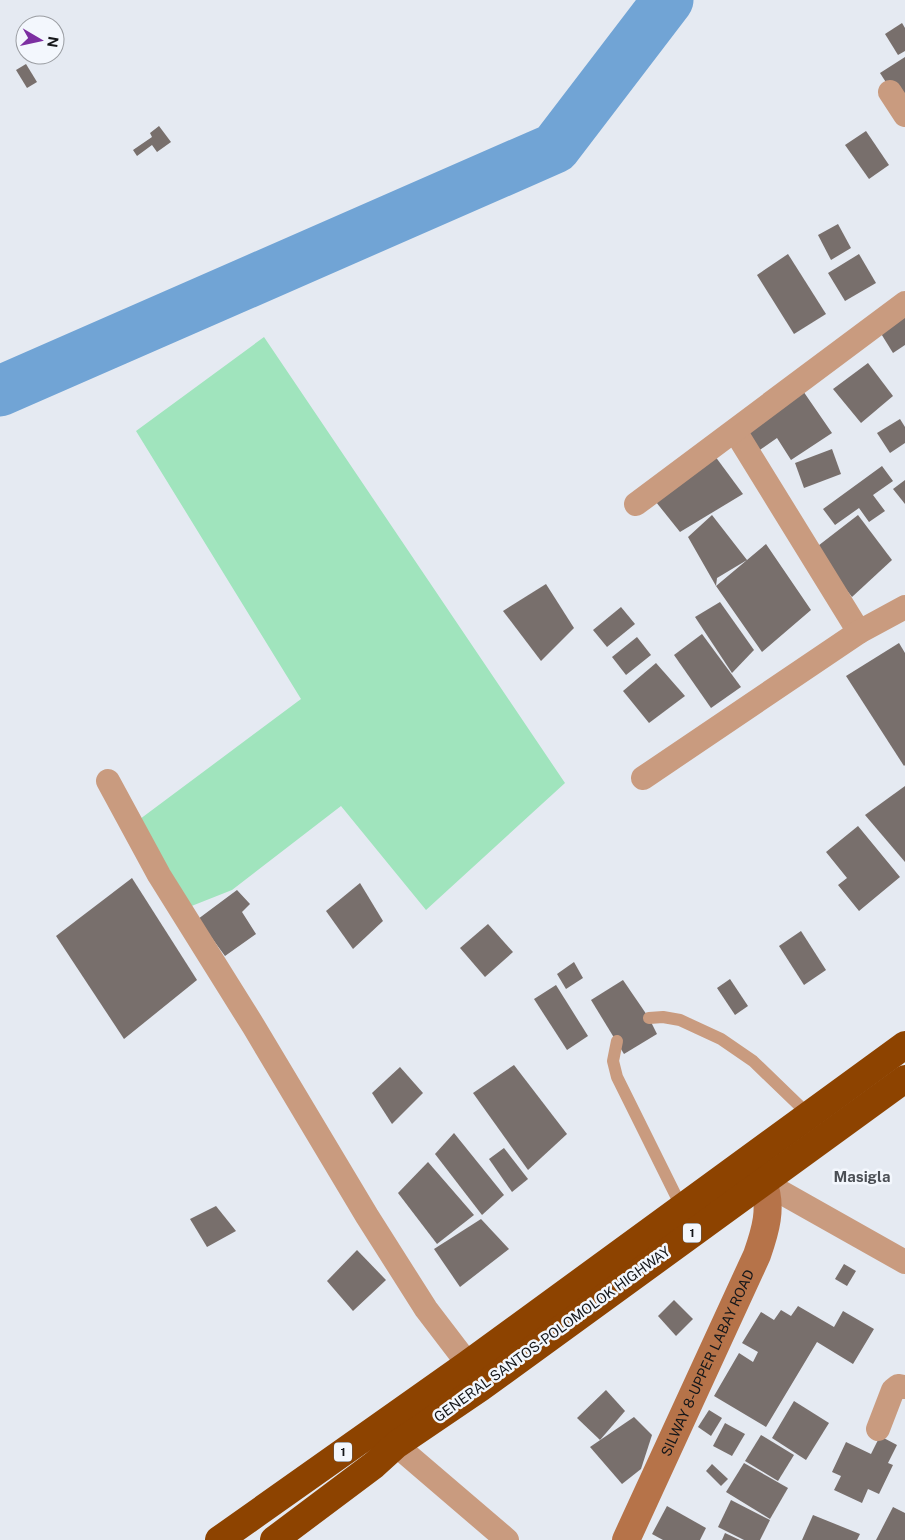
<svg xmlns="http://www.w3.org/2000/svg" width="905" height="1540" font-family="'Public Sans',sans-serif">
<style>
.green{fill:#a0e4bd}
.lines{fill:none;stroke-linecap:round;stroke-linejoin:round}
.river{stroke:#71a4d5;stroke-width:51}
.building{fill:#786f6c;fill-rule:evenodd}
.lane{stroke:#c99b7f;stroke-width:12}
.street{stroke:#c99b7f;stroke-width:24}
.secondary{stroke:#b67349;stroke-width:28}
.highway{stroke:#8d4300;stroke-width:28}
.labels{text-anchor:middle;stroke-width:5;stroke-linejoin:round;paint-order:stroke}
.shield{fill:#f3f7fd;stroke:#585a5e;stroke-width:1}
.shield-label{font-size:12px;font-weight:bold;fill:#15171a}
.street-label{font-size:14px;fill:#15171a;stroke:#f3f7fd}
.neighbourhood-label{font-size:15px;font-weight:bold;fill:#4b4f55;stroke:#f3f7fd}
</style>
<rect width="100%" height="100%" fill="#e5eaf2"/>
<!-- green -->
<path class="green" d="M264,337L565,783L426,910L341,806L232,890L184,909L132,825L301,699L136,431Z"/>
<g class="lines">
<!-- river -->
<path class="river" d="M0,391L555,148L668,0"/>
</g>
<!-- building -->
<g class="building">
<path d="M902,23L905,28V51L898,55L885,34Z"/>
<path d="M905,57V112L880,73Z"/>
<path d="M26,64L37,82L27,88L16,70Z"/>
<path d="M159,126L171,142L157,152L152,145L137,156L133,150L152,137L150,133Z"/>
<path d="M866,131L889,165L869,179L845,145Z"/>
<path d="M838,224L851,248L831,260L818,235Z"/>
<path d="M788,254L826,314L794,334L757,275Z"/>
<path d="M859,254L876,283L845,301L828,273Z"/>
<path d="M905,317V345L893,353L880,332Z"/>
<path d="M868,363L893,396L861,423L833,389Z"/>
<path d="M801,388L832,433L791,460L777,438L757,452L741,429Z"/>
<path d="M900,419L905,427V443L890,453L877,433Z"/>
<path d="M832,449L841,474L804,488L795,463Z"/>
<path d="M712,452L743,494L680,532L652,497Z"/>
<path d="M882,466L893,481L873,495L885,511L869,522L859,508L835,525L823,509Z"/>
<path d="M905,480V504L893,489Z"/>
<path d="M712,515L747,560L766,544L811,610L762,652L716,586L688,537ZM747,560L716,586L717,578Z"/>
<path d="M858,515L892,560L852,597L814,549Z"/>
<path d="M546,584L574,628L541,661L503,611Z"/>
<path d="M720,602L754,650L732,673L695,617Z"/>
<path d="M621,607L635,624L607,647L593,630Z"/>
<path d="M702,634L741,687L711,708L674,655Z"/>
<path d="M637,637L651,655L626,675L612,657Z"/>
<path d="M899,643L905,653V765L904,766L846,676Z"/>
<path d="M656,663L685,696L649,723L623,691Z"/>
<path d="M905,786V862L865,815Z"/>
<path d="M858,826L900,877L859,911L838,885L847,878L826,852Z"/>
<path d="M132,878L197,980L124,1039L56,936Z"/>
<path d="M360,883L383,921L353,949L326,911Z"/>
<path d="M237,890L250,904L242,912L256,934L225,956L198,919Z"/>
<path d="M488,924L513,952L485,977L460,948Z"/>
<path d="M801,931L826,970L804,985L779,946Z"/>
<path d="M574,962L583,978L566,989L557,974Z"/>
<path d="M730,979L748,1006L735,1015L717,988Z"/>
<path d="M623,980L649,1018L657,1034L624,1054L591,1000Z"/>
<path d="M556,985L588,1036L567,1050L534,999Z"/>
<path d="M514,1065L567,1134L528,1170L473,1093Z"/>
<path d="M400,1067L423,1093L392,1124L372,1093Z"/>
<path d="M454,1133L504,1195L482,1215L435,1154Z"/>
<path d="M504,1148L528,1179L512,1192L489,1159Z"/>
<path d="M428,1162L474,1215L437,1244L398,1193Z"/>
<path d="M216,1206L236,1231L207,1247L190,1219Z"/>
<path d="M481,1219L509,1249L460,1287L434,1249Z"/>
<path d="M357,1250L386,1280L353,1311L327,1281Z"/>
<path d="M844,1264L856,1271L847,1286L835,1279Z"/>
<path d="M674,1300L693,1319L676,1336L658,1316Z"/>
<path d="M798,1306L834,1327L843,1311L874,1329L853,1364L817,1342L766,1427L714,1396L739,1353L753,1362L758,1352L742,1343L761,1312L774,1320L781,1310L791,1316Z"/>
<path d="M606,1390L625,1411L600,1440L577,1418Z"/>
<path d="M794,1401L829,1423L806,1460L772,1438Z"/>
<path d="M709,1410L722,1418L711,1436L698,1427Z"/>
<path d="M634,1417L652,1435L641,1469L622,1484L590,1447Z"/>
<path d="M725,1423L745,1434L732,1456L713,1446Z"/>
<path d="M761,1435L794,1455L778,1481L745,1461Z"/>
<path d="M880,1436L897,1445L888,1463L893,1465L879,1494L868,1489L862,1503L834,1490L841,1476L832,1472L846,1442L871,1454Z"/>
<path d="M744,1463L788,1488L770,1519L726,1492Z"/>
<path d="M712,1464L728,1479L721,1486L706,1471Z"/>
<path d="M731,1500L770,1520L760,1540H744L718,1527Z"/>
<path d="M667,1506L706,1528L700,1540H663L652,1534Z"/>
<path d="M893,1507L905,1513V1540H876Z"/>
<path d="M813,1515L860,1534L857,1540H802Z"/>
<path d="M725,1533L740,1540H722Z"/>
</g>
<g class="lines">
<!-- lane -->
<g class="lane">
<path d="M649,1018L663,1017L680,1020L721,1039L753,1061L809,1115"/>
<path d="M617,1041L613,1061L617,1077L682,1208"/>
</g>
<!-- street -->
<g class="street">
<path d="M890,92L905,115"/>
<path d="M735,431L859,632"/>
<path d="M636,504L905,303"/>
<path d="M643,778L859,632L905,607"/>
<path d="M108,781L159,875L254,1027L367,1216L426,1309L468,1364"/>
<path d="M763,1182L905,1262"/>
<path d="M878,1429L893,1390L898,1386L905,1387"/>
<path d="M396,1445L507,1540"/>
</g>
<!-- secondary -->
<path class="secondary" id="s1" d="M626,1540L757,1255C765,1232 773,1207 763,1183C760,1176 754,1169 750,1163"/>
<!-- highway -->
<g class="highway">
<path d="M219,1540L468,1364L905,1045"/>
<path d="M274,1540L374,1465L396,1445L480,1388L905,1079"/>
</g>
</g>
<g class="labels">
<!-- shield labels -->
<g class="shield">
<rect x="683" y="1223.5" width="18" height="19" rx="4"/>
<rect x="334" y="1442.5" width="18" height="19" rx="4"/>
</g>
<g class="shield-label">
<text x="692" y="1237">1</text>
<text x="343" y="1456">1</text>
</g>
<!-- street labels -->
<g class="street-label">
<text transform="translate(552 1334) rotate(-36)" y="5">GENERAL SANTOS-POLOMOLOK HIGHWAY</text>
<text dy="5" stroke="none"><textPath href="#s1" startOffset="195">SILWAY 8-UPPER LABAY ROAD</textPath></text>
</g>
<!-- neighbourhood labels -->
<g class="neighbourhood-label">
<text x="862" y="1182">Masigla</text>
</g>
</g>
<!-- north arrow -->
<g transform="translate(40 40) rotate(99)"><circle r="24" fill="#f3f7fd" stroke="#9a9da2"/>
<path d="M0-4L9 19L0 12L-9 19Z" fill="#7c2fa1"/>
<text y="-8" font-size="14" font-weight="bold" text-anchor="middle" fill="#15171a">N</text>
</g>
</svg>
